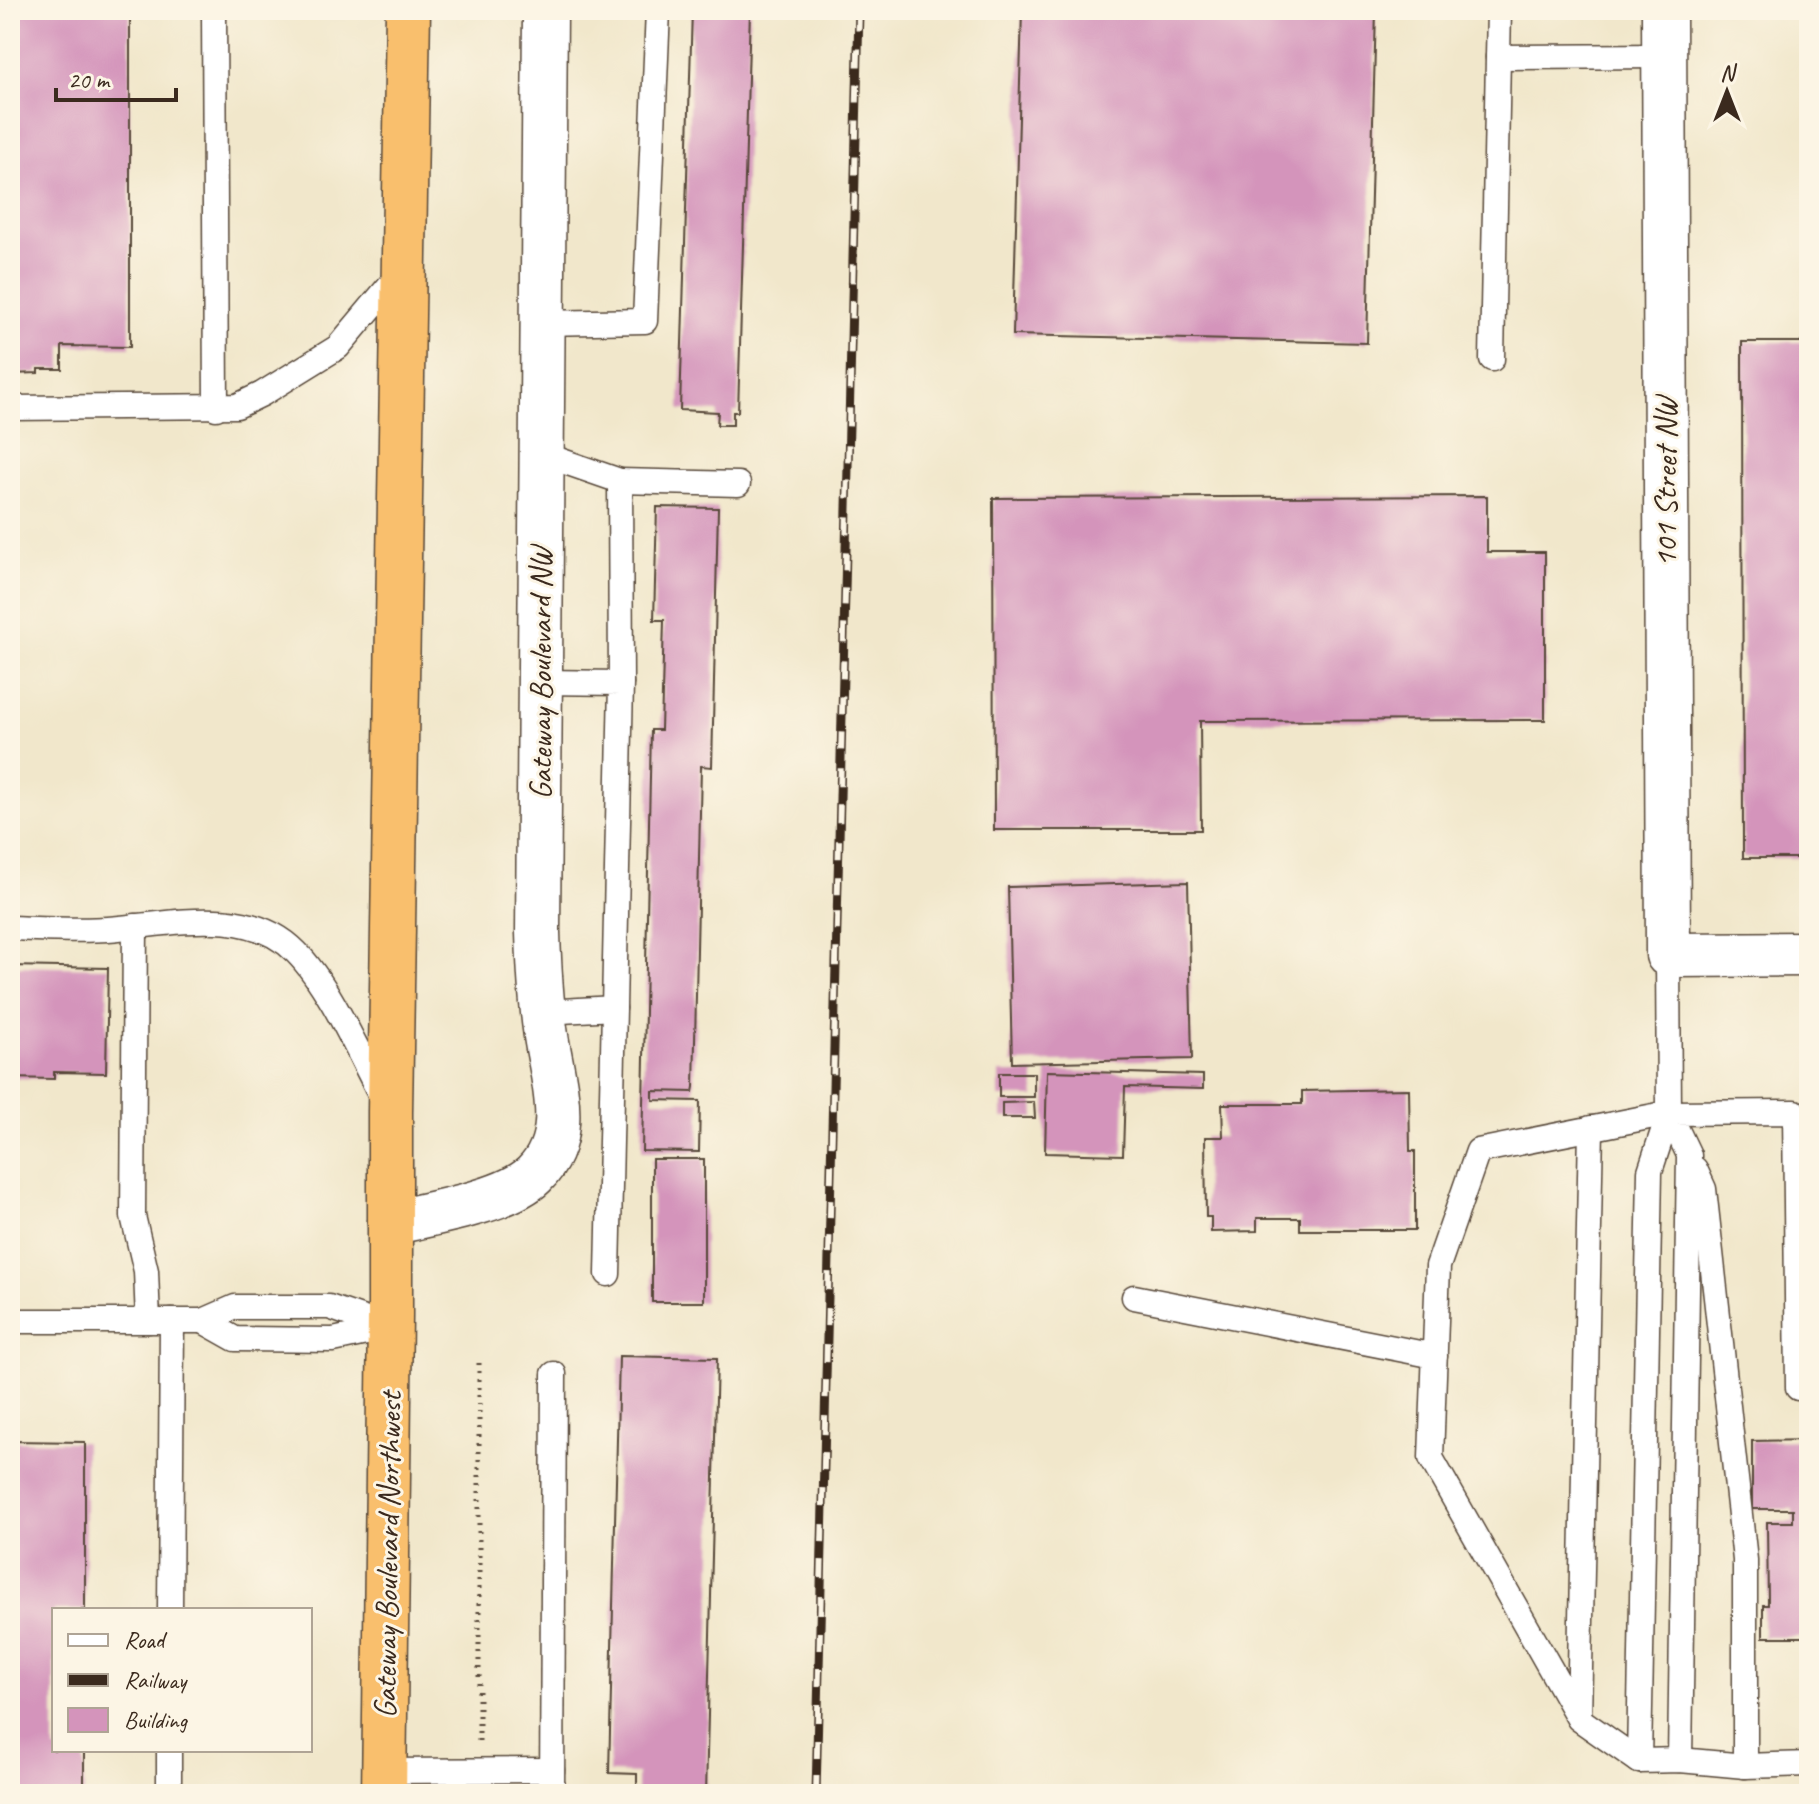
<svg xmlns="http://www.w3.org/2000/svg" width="1819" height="1804" font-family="Caveat,sans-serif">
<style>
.building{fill:#d494bb}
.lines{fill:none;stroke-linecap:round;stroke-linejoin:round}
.service-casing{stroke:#564638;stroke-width:27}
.minor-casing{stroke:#564638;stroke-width:47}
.trunk-casing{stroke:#564638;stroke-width:47}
.path{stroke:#564638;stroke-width:5;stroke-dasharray:2 6;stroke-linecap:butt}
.service{stroke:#fff;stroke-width:24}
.minor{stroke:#fff;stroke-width:44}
.trunk{stroke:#f9bf6d;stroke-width:44}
.rail-casing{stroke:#3b2a1e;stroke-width:9}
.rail{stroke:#fcf5e5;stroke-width:6;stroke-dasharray:18;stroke-linecap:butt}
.labels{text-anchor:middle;stroke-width:6;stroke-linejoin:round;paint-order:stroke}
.street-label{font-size:32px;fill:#3b2a1e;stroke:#fcf5e5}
</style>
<rect width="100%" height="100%" fill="#fcf5e5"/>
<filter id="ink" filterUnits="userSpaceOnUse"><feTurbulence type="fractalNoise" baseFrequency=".0125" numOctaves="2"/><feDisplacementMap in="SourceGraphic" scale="16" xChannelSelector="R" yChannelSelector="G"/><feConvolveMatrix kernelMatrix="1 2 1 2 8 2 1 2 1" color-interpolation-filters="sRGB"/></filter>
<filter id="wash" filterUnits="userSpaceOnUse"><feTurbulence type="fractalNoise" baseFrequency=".006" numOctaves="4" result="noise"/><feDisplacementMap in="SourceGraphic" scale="32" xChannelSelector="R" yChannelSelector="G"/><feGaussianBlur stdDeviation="1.8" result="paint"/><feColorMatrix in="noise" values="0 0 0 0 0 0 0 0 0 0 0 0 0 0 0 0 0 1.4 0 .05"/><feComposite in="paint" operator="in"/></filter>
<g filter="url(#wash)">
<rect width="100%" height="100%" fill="#f1e7cb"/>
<g id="blocks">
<!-- building -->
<g class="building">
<path d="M10,10H130V347L62,346V369H38V373L10,374Z"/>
<path d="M692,10H750L738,412H733V425H717L718,412L680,410Z"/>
<path d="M1022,10H1376L1367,343L1013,335Z"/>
<path d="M1742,342H1809V858H1743Z"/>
<path d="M1487,496V552H1545V720L1200,721L1201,830H994L993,498Z"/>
<path d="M657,507L718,508L712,767L701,766L694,1087L693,1092L653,1091V1100L700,1101L699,1152L642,1151L651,730H661L664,620H654Z"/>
<path d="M1188,882L1192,1059L1012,1063L1008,887Z"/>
<path d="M10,966L108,968L106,1073L54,1072V1079L10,1078Z"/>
<path d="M1047,1071L1203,1075V1089L1125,1087L1123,1155L1045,1153Z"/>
<rect x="999" y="1073" width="35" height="24"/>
<path d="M1409,1089L1410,1151H1415V1230H1300V1218H1257V1231L1211,1232V1217H1206L1205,1137H1223L1222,1104H1302V1091Z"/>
<path d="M1034,1102L1035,1118H1002V1103Z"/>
<rect x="652" y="1159" width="52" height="143"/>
<path d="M619,1356L717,1358L706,1794H637V1774L609,1773Z"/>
<path d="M1809,1440V1509H1805V1522H1809V1637H1763V1605H1768L1767,1522H1793V1509H1752V1441Z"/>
<path d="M10,1441L85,1442V1610H54V1750H84V1794H10Z"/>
</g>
</g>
</g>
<g filter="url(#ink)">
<use href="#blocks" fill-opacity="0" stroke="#564638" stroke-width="2"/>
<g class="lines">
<!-- service casing -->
<g class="service-casing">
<g id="service">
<path d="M214,10L216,408"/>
<path d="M1499,10L1498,57L1664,56"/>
<path d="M543,323L645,321L658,10"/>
<path d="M1492,359L1498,57"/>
<path d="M10,408L237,406L262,394L338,347L401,272"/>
<path d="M542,454L620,481L621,683"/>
<path d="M620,481L738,484"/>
<path d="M540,682L621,683L614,1008L544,1012"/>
<path d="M135,926L133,1216L146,1271L148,1321"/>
<path d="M10,928C42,929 76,931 108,929C168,925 248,903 296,952C330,986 359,1055 383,1099"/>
<path d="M1668,955L1669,1113L1650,1171L1639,1761L1680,1760L1745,1766L1809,1764"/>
<path d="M1695,1169L1704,1189L1745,1560V1766"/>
<path d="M608,1274L614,1008"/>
<path d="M1134,1297L1435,1356"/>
<path d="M10,1321H203L235,1307H329L390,1328"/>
<path d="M203,1321L235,1339L333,1340L390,1328"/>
<path d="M170,1610L172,1321"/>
<path d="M1579,1718L1591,1128"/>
<path d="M1680,1760L1689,1155L1669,1113L1795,1112L1798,1388"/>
<path d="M1639,1761L1579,1719L1431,1458L1438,1266L1478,1151L1669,1113"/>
<path d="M384,1771L552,1770"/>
<path d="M169,1794V1750"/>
<path d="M552,1794L554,1374"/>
</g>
</g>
<!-- minor casing -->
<g class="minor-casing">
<g id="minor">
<path d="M1664,10L1668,955L1809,954"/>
<path d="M390,1223C428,1214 506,1202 534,1175C573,1137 553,1082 546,1036C541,1002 539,967 538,932L545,10"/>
</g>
</g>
<!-- trunk casing -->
<g class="trunk-casing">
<path id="trunk" d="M384,1794L390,1316V1112L408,10"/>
</g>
<!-- path -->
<path class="path" d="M479,1741V1359"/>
<!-- service -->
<use href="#service" class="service"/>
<!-- minor -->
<use href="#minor" class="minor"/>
<!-- trunk -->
<use href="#trunk" class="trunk"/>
<!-- rail casing -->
<g class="rail-casing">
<path id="rail" d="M816,1794L859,10"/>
</g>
<!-- rail -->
<use href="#rail" class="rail"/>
</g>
</g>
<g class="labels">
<!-- street labels -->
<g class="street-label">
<text transform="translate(1665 482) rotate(-90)" y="11">101 Street NW</text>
<text transform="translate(540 673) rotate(-90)" y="11">Gateway Boulevard NW</text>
<text transform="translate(387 1555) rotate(-89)" y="11">Gateway Boulevard Northwest</text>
</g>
</g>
<!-- margin -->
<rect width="1819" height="1804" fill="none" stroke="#fcf5e5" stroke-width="40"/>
<!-- legend -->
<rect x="52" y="1608" width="260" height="144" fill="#fcf5e5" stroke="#afa495" stroke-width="2"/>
<rect x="68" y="1634" width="40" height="12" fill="#ffffff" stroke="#afa495" stroke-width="2"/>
<text x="124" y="1648" font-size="24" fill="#3b2a1e">Road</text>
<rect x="68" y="1674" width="40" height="12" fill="#3b2a1e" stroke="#afa495" stroke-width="2"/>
<text x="124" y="1688" font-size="24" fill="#3b2a1e">Railway</text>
<rect x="68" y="1708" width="40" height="24" fill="#d494bb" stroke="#afa495" stroke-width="2"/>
<text x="124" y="1728" font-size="24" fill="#3b2a1e">Building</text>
<!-- north arrow -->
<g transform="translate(1727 92)" stroke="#fcf5e5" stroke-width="6" paint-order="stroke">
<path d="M0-6L14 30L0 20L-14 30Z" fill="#3b2a1e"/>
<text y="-12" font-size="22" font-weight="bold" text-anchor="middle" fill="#3b2a1e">N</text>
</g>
<!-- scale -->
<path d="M56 88v12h120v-12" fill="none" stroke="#3b2a1e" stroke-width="4"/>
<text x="68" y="88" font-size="24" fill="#3b2a1e" stroke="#fcf5e5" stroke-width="6" paint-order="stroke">20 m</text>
</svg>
